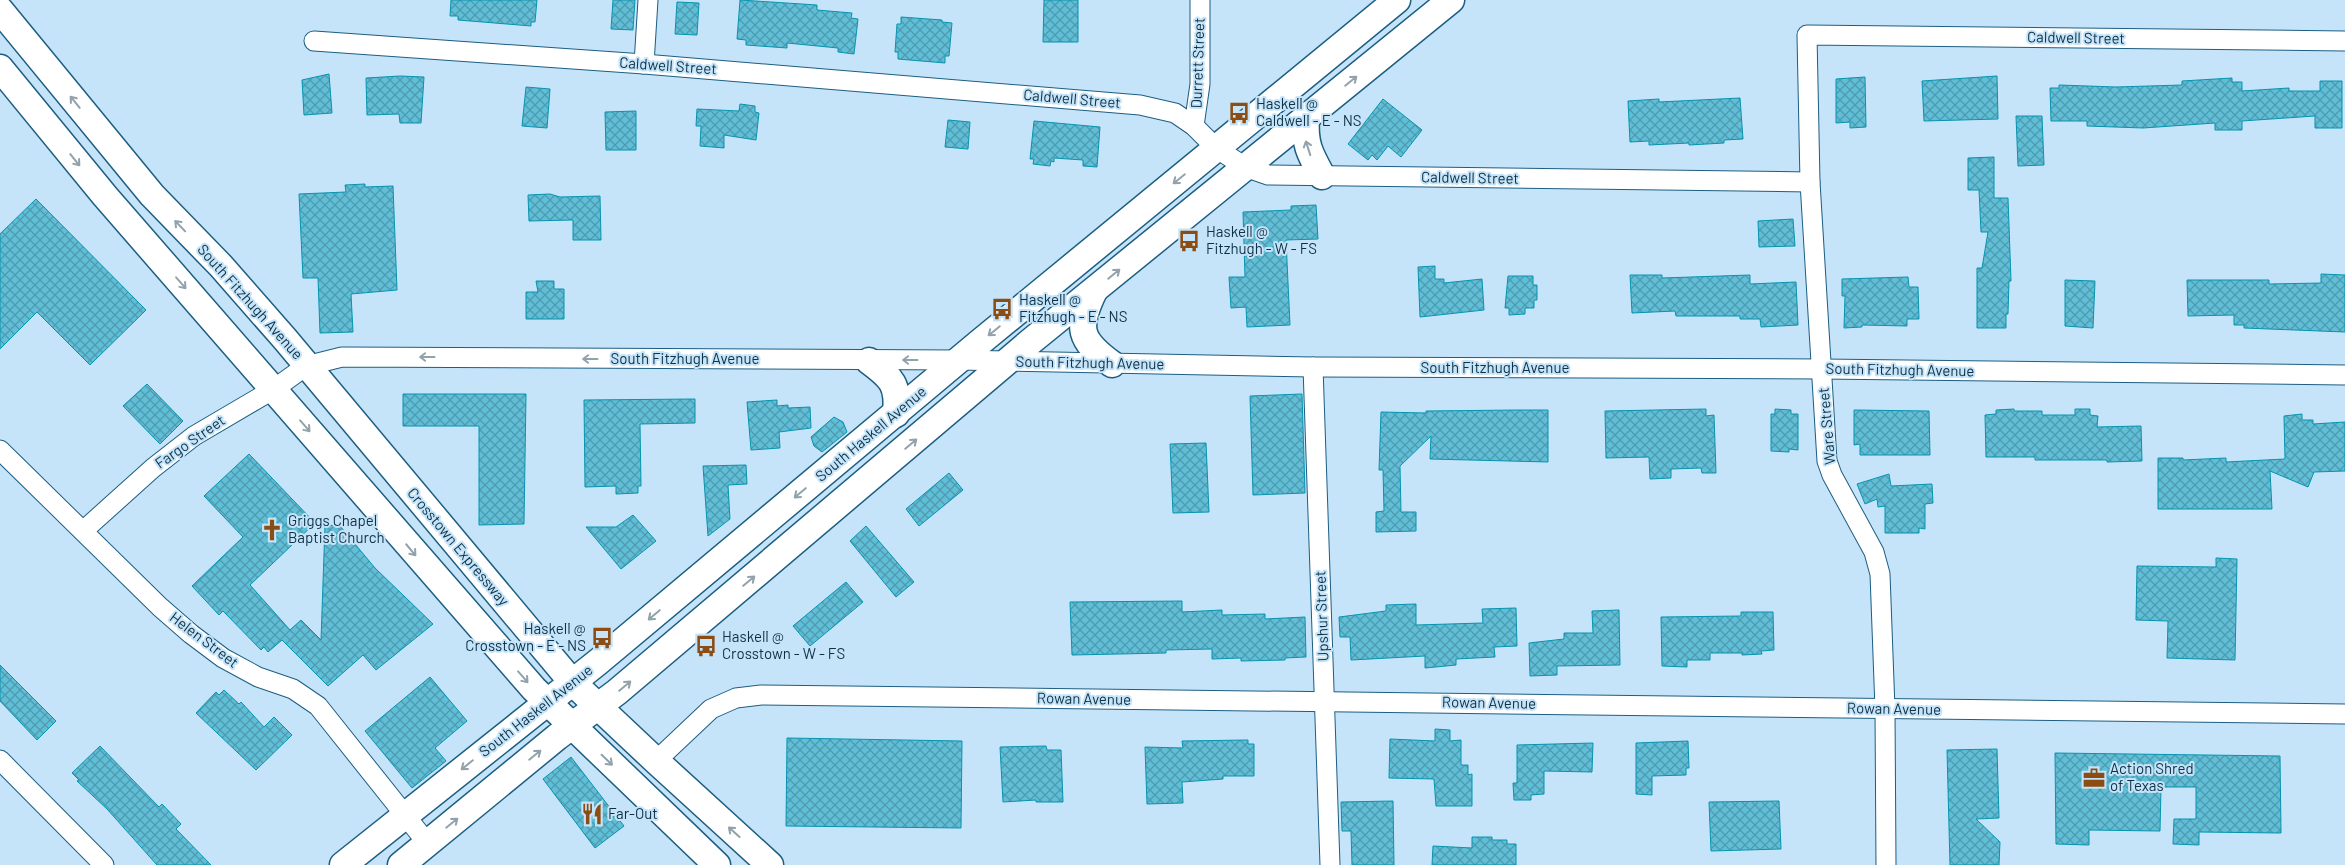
<svg xmlns="http://www.w3.org/2000/svg" width="2345" height="865" font-family="Barlow,sans-serif">
<style>
.building{fill:url(#building-cross-hatch);stroke:#0594af}
.lines{fill:none;stroke-linecap:round;stroke-linejoin:round}
.minor-casing{stroke:#1c5e82;stroke-width:21}
.secondary-casing{stroke:#1c5e82;stroke-width:29}
.minor{stroke:#fff;stroke-width:19}
.secondary{stroke:#fff;stroke-width:26}
.oneway{stroke:#92a2ab}
.labels{text-anchor:middle;stroke-width:4;stroke-linejoin:round;paint-order:stroke}
.street-label{font-size:15px;fill:#0d3145;stroke:#c5e4f9}
.poi-label{font-size:15px;fill:#0d3145;stroke:#c5e4f9;text-anchor:start}
</style>
<defs>
<pattern id="building-cross-hatch" width="8" height="8" patternUnits="userSpaceOnUse" patternTransform="scale(1.25)"><rect width="8" height="8" fill="#60bed6"/><path d="M0 0l8 8M0 8l8-8" fill="none" stroke="#4e9baf"/></pattern>
</defs>
<rect width="100%" height="100%" fill="#c5e4f9"/>
<!-- building -->
<g class="building">
<path d="M451,0H537L535,22H531V26L458,20V16H450Z"/>
<path d="M613,0H635L633,30L611,29Z"/>
<path d="M740,0L817,5V10L852,13L851,18L858,19L854,54L838,52V48L787,43V48L746,45V40L737,39Z"/>
<path d="M1044,0H1078V42H1043Z"/>
<path d="M677,2L699,3L697,35L675,34Z"/>
<path d="M901,17L942,20V22L952,23L949,56H945V63L898,59V52H895L897,24H901Z"/>
<path d="M329,74L332,113L304,115L302,80Z"/>
<path d="M400,76L424,77L421,123H400L399,114L367,115L366,78Z"/>
<path d="M1997,76L1998,119L1924,121L1922,81Z"/>
<path d="M1865,77L1866,127L1850,128V122L1836,123V79Z"/>
<path d="M2232,78V82H2242V91L2289,88V91H2320V81H2342V128H2315V116L2242,121V130H2215V123L2143,128L2087,126V121H2051L2050,88H2059V85L2116,87L2182,85V81Z"/>
<path d="M526,87L550,89L547,128L522,126Z"/>
<path d="M1740,98L1743,139L1724,140V143L1689,145V143L1649,145V141L1630,142L1628,101L1659,99V102Z"/>
<path d="M1383,99L1422,130L1401,157L1388,146L1377,160L1372,155L1368,160L1348,144Z"/>
<path d="M740,104L755,106V112L759,113L756,140L724,135V148L700,146L701,126H696L697,109L739,111Z"/>
<path d="M636,111V150H606L605,112Z"/>
<path d="M2016,116H2042L2044,165L2018,166Z"/>
<path d="M948,120L970,122L968,149L945,147Z"/>
<path d="M1034,121L1100,127L1097,167L1083,166V160L1054,158V162L1051,161L1050,166L1033,164L1034,159H1030Z"/>
<path d="M1994,157V198H2008L2011,281H2009L2008,314H2006V328H1977V268H1982L1988,232H1981L1979,190H1968V158Z"/>
<path d="M365,184V187L393,186L397,290L351,294L353,332L320,333L318,278H303L299,194L346,192L345,185Z"/>
<path d="M550,194L560,197L600,196L601,240H573V220L529,221L528,195Z"/>
<path d="M36,199L146,310L90,365L37,312L0,349V234Z"/>
<path d="M1316,205L1318,239L1286,240L1290,325L1247,327L1246,307L1231,308L1229,277H1245L1243,212L1291,210V206Z"/>
<path d="M1793,219L1795,246L1759,247L1758,221Z"/>
<path d="M1435,266V279H1444V283L1482,279L1484,310L1420,317L1418,267Z"/>
<path d="M2321,274L2345,275V332L2244,328V325H2234V315L2188,316L2187,280H2269V284L2321,283Z"/>
<path d="M1630,275H1662V278L1750,275V284L1796,282L1798,325L1761,327L1760,319H1740V316H1676L1675,311L1632,313Z"/>
<path d="M1508,276H1533V285H1537V300H1534V308H1525V314L1509,315V308H1505Z"/>
<path d="M1908,277L1909,287H1918L1919,319H1907V326L1862,325V327L1844,328L1845,296H1842V279Z"/>
<path d="M2065,280L2095,281L2093,328L2065,326Z"/>
<path d="M536,281H554V289H564V319H526V292H538Z"/>
<path d="M147,384L183,421L160,444L123,406Z"/>
<path d="M403,394H526L524,524L479,525V426H403Z"/>
<path d="M1302,394L1305,493L1253,495L1250,396Z"/>
<path d="M695,399V423L640,424L641,486H638V493L616,494V486L585,487L584,400Z"/>
<path d="M777,400V406L788,405V408L810,407L811,428L779,432L780,448L751,450L747,402Z"/>
<path d="M1706,409V416L1714,415L1716,473H1702L1701,468L1671,469V478L1650,479L1649,457L1606,458L1605,411Z"/>
<path d="M1775,409L1791,410V414H1798V450L1789,449V452L1771,451V414H1775Z"/>
<path d="M2014,409V411H2042V415H2075V409H2090V415L2098,416L2097,427L2141,426L2142,461L2107,462V460H2035V457H1986L1985,415L1996,414V410Z"/>
<path d="M1518,410H1548V462L1430,459L1431,436L1400,466L1401,512H1416V531L1376,532V512L1384,511L1383,470H1379L1381,412L1426,413V411Z"/>
<path d="M1854,410L1929,411L1930,455H1860V444L1854,445Z"/>
<path d="M2302,414V420H2313V424L2345,422V471L2314,472L2308,487L2270,471L2272,509H2158V458H2183V460L2226,458V462L2285,459L2284,416Z"/>
<path d="M834,417L843,422L847,432L822,452L814,446L811,437Z"/>
<path d="M1206,443L1209,512L1173,513L1170,444Z"/>
<path d="M249,454L315,523L250,585L290,630L301,620L321,640L325,525L340,526L375,568L433,624L376,670L363,655L328,686L282,640L268,652L264,647L261,650L223,611L219,615L192,586L243,537L204,496Z"/>
<path d="M746,465L747,484L728,485L730,519L708,536L703,466Z"/>
<path d="M949,473L963,490L919,526L906,509Z"/>
<path d="M1889,474L1891,486L1932,484L1933,503L1925,504V529L1919,528V533H1885V506L1878,507L1877,499L1865,504L1857,484Z"/>
<path d="M633,515L656,541L621,569L586,527H616Z"/>
<path d="M866,526L914,582L896,597L850,541Z"/>
<path d="M2216,558L2237,559L2235,660L2167,658L2168,621L2136,620L2137,566L2216,567Z"/>
<path d="M846,582L863,602L810,646L793,626Z"/>
<path d="M1182,601V612L1222,610V615L1265,614V619L1305,617L1306,657L1285,658V660L1241,661V658L1212,659V649L1166,650V653L1072,655L1070,602Z"/>
<path d="M1416,604V625L1483,623L1482,609L1516,608L1517,646L1494,647L1495,657L1456,659V665L1425,668V656L1351,660L1350,637H1340L1339,617L1386,611V605Z"/>
<path d="M1619,610L1620,665L1557,666V675L1530,676L1529,643L1564,639V633H1593L1592,611Z"/>
<path d="M1741,612H1773L1774,650L1761,651L1762,654L1742,655V653H1710V660H1687V667L1662,666L1661,617L1741,616Z"/>
<path d="M0,665L56,721L37,740L0,701Z"/>
<path d="M430,677L467,721L435,748L446,761L412,788L365,731Z"/>
<path d="M224,690L239,704L241,702L264,727L274,717L292,735L256,770L196,713L216,692L219,695Z"/>
<path d="M1435,729L1450,730V741L1461,740V765H1468V775L1472,774V806H1436L1434,779L1389,778L1390,739L1435,741Z"/>
<path d="M787,738L962,741L961,828L786,826Z"/>
<path d="M1248,740V744H1254V776H1223V779L1182,782L1183,803L1147,804L1145,747L1183,748L1182,741Z"/>
<path d="M1688,741L1689,768H1686V775L1652,776V795L1636,794V743Z"/>
<path d="M1593,743L1592,772L1544,771V794L1531,795V800H1514L1513,783H1517V745Z"/>
<path d="M100,746L159,807L162,804L181,824L176,829L211,865H157L107,809L77,781L79,780L72,773Z"/>
<path d="M1046,746L1047,750H1061L1063,802H1036V800L1003,802L1000,747Z"/>
<path d="M1997,749L1999,818L1976,819L2000,842L1999,865H1950L1947,750Z"/>
<path d="M2055,753L2280,756L2281,833L2199,832V845L2173,844L2174,819H2196V787H2161L2160,831L2089,830V845L2056,844Z"/>
<path d="M571,757L624,826L595,848L543,779Z"/>
<path d="M1393,801L1394,865H1352L1351,831H1342L1341,802Z"/>
<path d="M1779,801L1781,849L1711,851L1709,802Z"/>
<path d="M1472,837H1492V840H1507V844H1516V865H1432L1433,846L1472,848Z"/>
</g>
<g class="lines">
<!-- minor casing -->
<g class="minor-casing">
<g id="minor">
<path d="M314,41L644,64L1140,105L1175,113L1194,126L1216,148L1245,167L1268,175L1810,182"/>
<path d="M644,64L648,0"/>
<path d="M1194,126L1200,84V0"/>
<path d="M1313,367L1330,865"/>
<path d="M0,450L160,607L191,634L223,658L258,677L293,689L318,706L428,844"/>
<path d="M83,531L153,468L194,436L274,389L306,366L342,357L959,360L1313,367L1822,369L2345,375"/>
<path d="M0,760L104,865"/>
<path d="M656,761L711,709L736,698L761,695L2345,714"/>
<path d="M1886,865L1885,709L1880,574L1874,552L1832,475L1827,461L1810,182L1807,35L2345,41"/>
</g>
</g>
<!-- secondary casing -->
<g class="secondary-casing">
<g id="secondary">
<path d="M0,10L152,195L221,266L285,339L572,682L656,761L770,865"/>
<path d="M0,68L105,196L534,689L717,865"/>
<path d="M1306,118C1304,144 1310,154 1322,176"/>
<path d="M1094,291C1076,328 1079,340 1112,364"/>
<path d="M869,361C892,378 899,385 896,414"/>
<path d="M343,865L598,662L979,343L1397,0"/>
<path d="M401,865L557,737L617,692L1030,342L1451,0"/>
</g>
</g>
<!-- minor -->
<use href="#minor" class="minor"/>
<!-- secondary -->
<use href="#secondary" class="secondary"/>
</g>
<!-- one-way arrows -->
<defs><path id="oneway-shaft" d="M-6 0H5M1.5-3L5.5 0L1.5 3" fill="none" stroke-width="1.6" stroke-linecap="round" stroke-linejoin="round" transform="scale(1.25)"/></defs>
<g class="oneway">
<use href="#oneway-shaft" transform="translate(1351 81) rotate(-39)"/>
<use href="#oneway-shaft" transform="translate(75 102) rotate(-129)"/>
<use href="#oneway-shaft" transform="translate(1308 148) rotate(-108)"/>
<use href="#oneway-shaft" transform="translate(75 160) rotate(51)"/>
<use href="#oneway-shaft" transform="translate(1179 179) rotate(141)"/>
<use href="#oneway-shaft" transform="translate(180 226) rotate(-134)"/>
<use href="#oneway-shaft" transform="translate(1114 274) rotate(-39)"/>
<use href="#oneway-shaft" transform="translate(181 283) rotate(49)"/>
<use href="#oneway-shaft" transform="translate(994 331) rotate(141)"/>
<use href="#oneway-shaft" transform="translate(427 357) rotate(-180)"/>
<use href="#oneway-shaft" transform="translate(590 359) rotate(-180)"/>
<use href="#oneway-shaft" transform="translate(910 360) rotate(180)"/>
<use href="#oneway-shaft" transform="translate(305 426) rotate(49)"/>
<use href="#oneway-shaft" transform="translate(911 444) rotate(-40)"/>
<use href="#oneway-shaft" transform="translate(800 493) rotate(140)"/>
<use href="#oneway-shaft" transform="translate(411 550) rotate(50)"/>
<use href="#oneway-shaft" transform="translate(749 581) rotate(-40)"/>
<use href="#oneway-shaft" transform="translate(654 615) rotate(140)"/>
<use href="#oneway-shaft" transform="translate(523 677) rotate(49)"/>
<use href="#oneway-shaft" transform="translate(625 686) rotate(-40)"/>
<use href="#oneway-shaft" transform="translate(535 755) rotate(-39)"/>
<use href="#oneway-shaft" transform="translate(607 760) rotate(44)"/>
<use href="#oneway-shaft" transform="translate(467 765) rotate(141)"/>
<use href="#oneway-shaft" transform="translate(452 823) rotate(-39)"/>
<use href="#oneway-shaft" transform="translate(734 832) rotate(-138)"/>
</g>
<!-- icons -->
<defs>
<g id="bus-bare" transform="scale(1.725)"><path d="M-5-6H5V4H4V6H2V4H-2V6H-4V4H-5ZM-3.5-4V0h7V-4ZM-3.5 1.2v1.5H-2V1.2ZM2 1.2v1.5H3.5V1.2Z" fill="#8c4d14" stroke="#c5e4f9" stroke-width="2.5" paint-order="stroke"/></g>
<g id="church-bare" transform="scale(1.725)"><path d="M-1.2-6h2.4v3.5h3.3v2.4h-3.3V6h-2.4V-.1h-3.3v-2.4h3.3Z" fill="#8c4d14" stroke="#c5e4f9" stroke-width="2.5" paint-order="stroke"/></g>
<g id="office-bare" transform="scale(1.725)"><path d="M-6-3h4V-5.5h4V-3h4V5H-6ZM-1-4.5V-3h2v-1.5ZM-6 0V1H6V0Z" fill="#8c4d14" stroke="#c5e4f9" stroke-width="2.5" paint-order="stroke"/></g>
<g id="restaurant-bare" transform="scale(1.725)"><path d="M-5-6h1v4h1v-4h1v4h1v-4h1v5L-1.5 .5V6h-2V.5L-5-1ZM5-6V6H3V1.5H1.5Q1.5-4 5-6Z" fill="#8c4d14" stroke="#c5e4f9" stroke-width="2.5" paint-order="stroke"/></g>
</defs>
<g fill-rule="evenodd">
<use href="#bus-bare" x="1239" y="113"/>
<use href="#bus-bare" x="1189" y="241"/>
<use href="#bus-bare" x="1002" y="309"/>
<use href="#church-bare" x="272" y="530"/>
<use href="#bus-bare" x="602" y="638"/>
<use href="#bus-bare" x="706" y="646"/>
<use href="#office-bare" x="2094" y="778"/>
<use href="#restaurant-bare" x="592" y="814"/>
</g>
<g class="labels">
<!-- street labels -->
<g class="street-label">
<text transform="translate(2076 38) rotate(1)" y="5">Caldwell Street</text>
<text transform="translate(1198 63) rotate(-88)" y="5">Durrett Street</text>
<text transform="translate(668 66) rotate(4)" y="5">Caldwell Street</text>
<text transform="translate(1072 99) rotate(5)" y="5">Caldwell Street</text>
<text transform="translate(1470 178) rotate(1)" y="5">Caldwell Street</text>
<text transform="translate(250 302) rotate(48)" y="5">South Fitzhugh Avenue</text>
<text x="685" y="364">South Fitzhugh Avenue</text>
<text transform="translate(1090 363) rotate(1)" y="5">South Fitzhugh Avenue</text>
<text x="1495" y="373">South Fitzhugh Avenue</text>
<text transform="translate(1900 370) rotate(1)" y="5">South Fitzhugh Avenue</text>
<text transform="translate(1827 426) rotate(-95)" y="5">Ware Street</text>
<text transform="translate(871 434) rotate(-40)" y="5">South Haskell Avenue</text>
<text transform="translate(190 442) rotate(-35)" y="5">Fargo Street</text>
<text transform="translate(458 547) rotate(50)" y="5">Crosstown Expressway</text>
<text transform="translate(1322 616) rotate(-92)" y="5">Upshur Street</text>
<text transform="translate(204 640) rotate(37)" y="5">Helen Street</text>
<text transform="translate(1084 699) rotate(1)" y="5">Rowan Avenue</text>
<text transform="translate(1489 703) rotate(1)" y="5">Rowan Avenue</text>
<text transform="translate(1894 709) rotate(1)" y="5">Rowan Avenue</text>
<text transform="translate(536 711) rotate(-38)" y="5">South Haskell Avenue</text>
</g>
<!-- poi labels -->
<g class="poi-label">
<text x="1256" y="109">Haskell @<tspan x="1256" dy="17">Caldwell - E - NS</tspan></text>
<text x="1206" y="237">Haskell @<tspan x="1206" dy="17">Fitzhugh - W - FS</tspan></text>
<text x="1019" y="305">Haskell @<tspan x="1019" dy="17">Fitzhugh - E - NS</tspan></text>
<text x="288" y="526">Griggs Chapel<tspan x="288" dy="17">Baptist Church</tspan></text>
<text x="586" y="634" text-anchor="end">Haskell @<tspan x="586" dy="17">Crosstown - E - NS</tspan></text>
<text x="722" y="642">Haskell @<tspan x="722" dy="17">Crosstown - W - FS</tspan></text>
<text x="2110" y="774">Action Shred<tspan x="2110" dy="17">of Texas</tspan></text>
<text x="608" y="819">Far-Out</text>
</g>
</g>
</svg>
